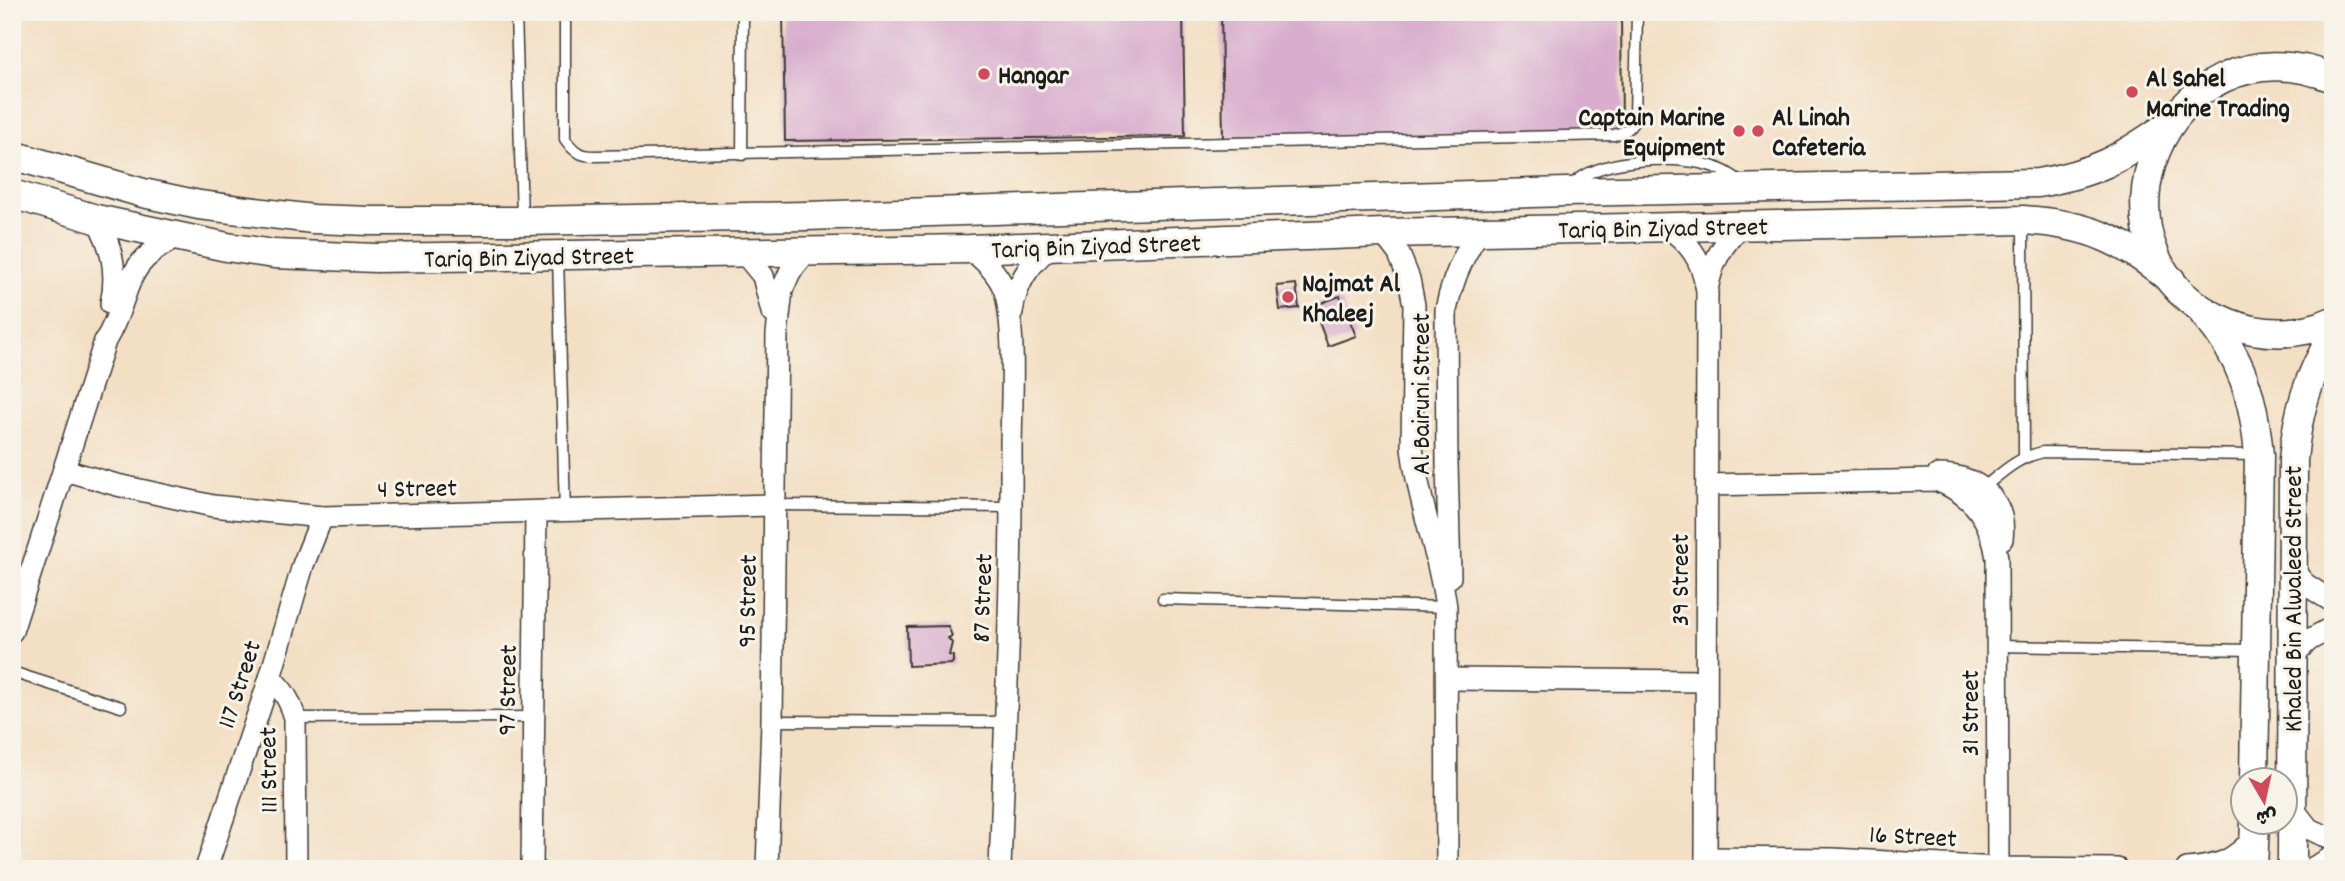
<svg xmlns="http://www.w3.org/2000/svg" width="2345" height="881" font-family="Dekko,'Playpen Sans Arabic',sans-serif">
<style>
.building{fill:#d8adce}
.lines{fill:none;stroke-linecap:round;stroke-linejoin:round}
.service-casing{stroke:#3c3935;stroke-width:13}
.minor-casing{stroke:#3c3935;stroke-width:24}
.secondary-casing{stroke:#3c3935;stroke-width:31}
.service{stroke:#fff;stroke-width:10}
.minor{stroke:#fff;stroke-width:21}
.secondary{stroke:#fff;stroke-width:28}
.poi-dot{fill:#d1495b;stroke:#f7f3e8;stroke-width:2.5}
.labels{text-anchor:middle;stroke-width:6;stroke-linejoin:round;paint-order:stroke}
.poi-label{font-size:26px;font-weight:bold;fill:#1c1c1c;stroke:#f7f3e8;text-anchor:start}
.street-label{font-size:26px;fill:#1c1c1c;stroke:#f7f3e8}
</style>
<rect width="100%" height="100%" fill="#f7f3e8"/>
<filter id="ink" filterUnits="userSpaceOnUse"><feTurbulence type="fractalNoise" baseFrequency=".0143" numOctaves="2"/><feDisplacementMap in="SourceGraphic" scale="14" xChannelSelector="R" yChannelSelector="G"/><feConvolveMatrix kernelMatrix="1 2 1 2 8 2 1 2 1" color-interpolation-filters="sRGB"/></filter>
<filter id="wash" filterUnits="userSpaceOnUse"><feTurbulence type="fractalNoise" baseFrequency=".00686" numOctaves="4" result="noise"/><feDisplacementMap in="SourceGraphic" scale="28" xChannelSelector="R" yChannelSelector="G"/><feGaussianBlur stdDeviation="1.57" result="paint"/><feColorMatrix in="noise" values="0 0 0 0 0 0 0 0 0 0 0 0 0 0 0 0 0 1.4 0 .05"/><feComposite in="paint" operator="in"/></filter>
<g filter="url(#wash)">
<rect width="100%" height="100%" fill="#f3dfc4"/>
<g id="blocks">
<!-- building -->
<g class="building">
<path d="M783,12H1183L1185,136L785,141Z"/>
<path d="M1221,12H1621L1622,133L1223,138Z"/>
<path d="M1296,284L1299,308L1280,310L1277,286Z"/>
<path d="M1340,296L1356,336L1328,346L1313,306Z"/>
<path d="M948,626L952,636L948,638L952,643L949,655L953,656V662L951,664L908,666L907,627Z"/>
</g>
</g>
</g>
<g filter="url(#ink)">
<use href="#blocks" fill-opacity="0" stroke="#3c3935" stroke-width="2"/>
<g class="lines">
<!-- service casing -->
<g class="service-casing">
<g id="service">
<path d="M516,12L522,218"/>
<path d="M565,12V139C573,151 580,156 595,156L1614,135C1625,132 1630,129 1635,119L1637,12"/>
<path d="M742,155L743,12"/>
<path d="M1572,185C1598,158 1672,155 1708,165C1720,168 1731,174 1741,182"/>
<path d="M2023,223L2024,456"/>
<path d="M558,257L565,512"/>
<path d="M1983,488C2004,471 2016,458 2043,452L2256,455"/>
<path d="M776,505L1012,507"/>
<path d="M1163,599L1446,607"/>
<path d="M1997,646L2255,650"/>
<path d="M12,672L121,707"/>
<path d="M295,718L533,717"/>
<path d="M772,721L1006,722"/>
</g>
</g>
<!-- minor casing -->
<g class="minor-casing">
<g id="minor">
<path d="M96,219C113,246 118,273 111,304"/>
<path d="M1666,226C1688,241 1702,259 1706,286"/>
<path d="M1383,233L1399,254L1409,279L1414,305L1412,447C1418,502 1439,552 1446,607L1447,869"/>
<path d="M970,249C987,262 1003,278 1007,299C1016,346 1011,405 1011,454C1012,592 1005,731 1000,869"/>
<path d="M745,254L763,276L772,312"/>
<path d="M1012,312C1016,284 1028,265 1050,247"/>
<path d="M64,470L117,485L213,506L322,517L776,505"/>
<path d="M1938,475C1976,475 2007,498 2002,539"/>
<path d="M1707,485L1936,480C1973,494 1991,519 1997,558L1998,868"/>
<path d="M2293,570L2305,584L2333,602"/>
<path d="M1450,577L1447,463L1446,310C1452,280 1462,256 1480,230"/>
<path d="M12,631L105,341C133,296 118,265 176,238"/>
<path d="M2294,654L2309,640L2333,627"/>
<path d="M270,678C284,690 290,701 295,718L296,869"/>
<path d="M1447,679L1706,681"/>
<path d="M2291,806L2308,828L2333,840"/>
<path d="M1706,858L1833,859L1998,868L2117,869"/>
<path d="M206,869L270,678L303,565L322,517"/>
<path d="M532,869L536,512"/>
<path d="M767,869L772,721L777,334L782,290L790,272L806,252"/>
<path d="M1706,869L1707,291C1711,264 1722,244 1742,225"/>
<path d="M2187,869C2219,866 2233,862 2255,837"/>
<path d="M2311,869L2333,857"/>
</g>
</g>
<!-- secondary casing -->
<g class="secondary-casing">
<g id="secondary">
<path d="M2333,78C2164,10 2065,258 2229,323C2262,336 2301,336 2333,321"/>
<path d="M12,155L143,193L199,205L313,219L371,221H523L806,216L1566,192L2038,183C2095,173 2120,159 2167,126"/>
<path d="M12,194L96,219L227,247L274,254L376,258L970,249L1383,233L2023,220C2087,224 2122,239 2171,280"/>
<path d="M2204,314C2242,357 2254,398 2259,455L2254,780"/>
<path d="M2253,869L2255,822"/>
<path d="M2292,869L2293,460C2297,415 2308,375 2333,336"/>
</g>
</g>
<!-- service -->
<use href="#service" class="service"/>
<!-- minor -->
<use href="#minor" class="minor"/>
<!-- secondary -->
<use href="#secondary" class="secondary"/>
</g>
</g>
<!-- markers -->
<g class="poi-dot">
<circle cx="984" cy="74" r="7"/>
<circle cx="2132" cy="92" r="7"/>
<circle cx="1739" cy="131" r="7"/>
<circle cx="1758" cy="131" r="7"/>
<circle cx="1288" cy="297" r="7"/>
</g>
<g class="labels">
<!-- poi labels -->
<g class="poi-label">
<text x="998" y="83">Hangar</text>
<text x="2146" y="86">Al Sahel<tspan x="2146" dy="30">Marine Trading</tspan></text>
<text x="1725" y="125" text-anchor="end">Captain Marine<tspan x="1725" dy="30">Equipment</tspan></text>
<text x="1772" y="125">Al Linah<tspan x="1772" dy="30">Cafeteria</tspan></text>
<text x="1302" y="291">Najmat Al<tspan x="1302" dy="30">Khaleej</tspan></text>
</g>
<!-- street labels -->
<g class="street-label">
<text transform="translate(1663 227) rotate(-1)" y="9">Tariq Bin Ziyad Street</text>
<text transform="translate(1096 245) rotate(-2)" y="9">Tariq Bin Ziyad Street</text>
<text transform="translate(529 256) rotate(-1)" y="9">Tariq Bin Ziyad Street</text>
<text transform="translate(1420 394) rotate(-90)" y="9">Al Bairuni Street</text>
<text transform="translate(417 487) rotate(-1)" y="9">4 Street</text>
<text transform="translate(1679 580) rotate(-90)" y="9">39 Street</text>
<text transform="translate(981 598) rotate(-88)" y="9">87 Street</text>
<text transform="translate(2292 599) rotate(-90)" y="9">Khaled Bin Alwaleed Street</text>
<text transform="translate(746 601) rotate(-89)" y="9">95 Street</text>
<text transform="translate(238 684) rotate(-72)" y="9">117 Street</text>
<text transform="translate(506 690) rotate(-89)" y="9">97 Street</text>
<text transform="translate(1969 713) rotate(-90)" y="9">31 Street</text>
<text transform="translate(267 770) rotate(-91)" y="9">111 Street</text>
<text transform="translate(1913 835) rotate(3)" y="9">16 Street</text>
</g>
</g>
<!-- margin -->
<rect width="2345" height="881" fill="none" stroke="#f7f3e8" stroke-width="42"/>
<!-- north arrow -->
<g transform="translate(2264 801) rotate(171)"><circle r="33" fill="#f7f3e8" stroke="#9f9d96" stroke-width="2"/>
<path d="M0-5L12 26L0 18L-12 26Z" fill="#d1495b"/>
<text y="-10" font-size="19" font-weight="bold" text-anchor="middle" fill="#1c1c1c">ش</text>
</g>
</svg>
